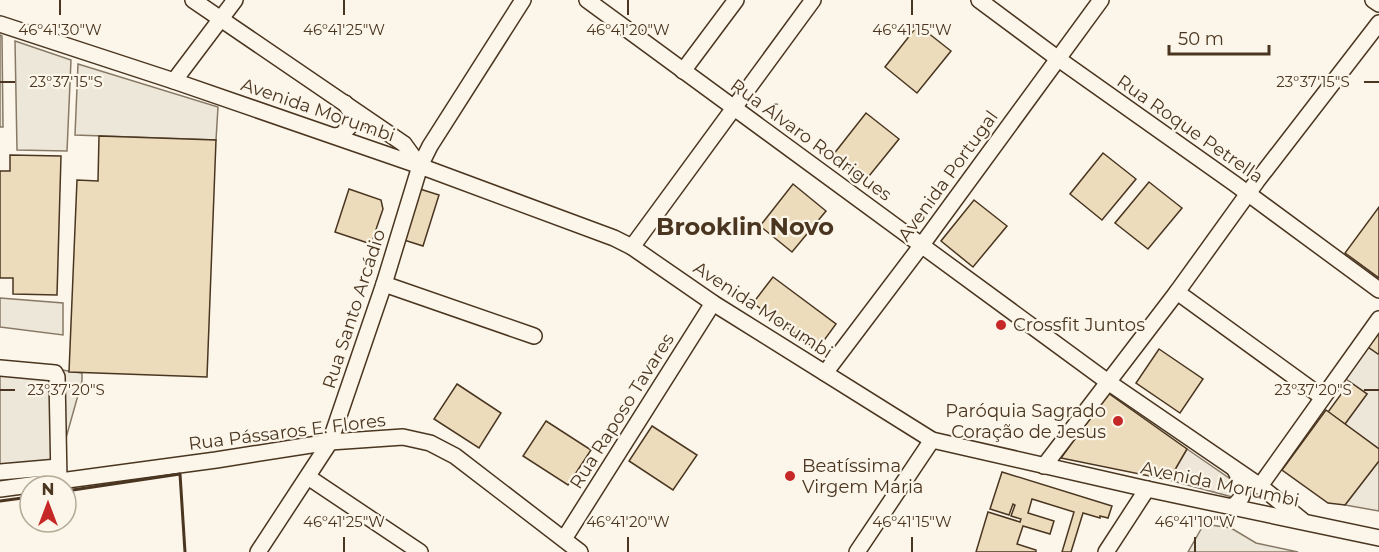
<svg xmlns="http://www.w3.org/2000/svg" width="1379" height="552" font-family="Montserrat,sans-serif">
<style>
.green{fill:#ede6d9;stroke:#887966;stroke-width:1.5}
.parking{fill:#ede7d9;stroke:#887966;stroke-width:1.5}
.building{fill:#ecdcbc;stroke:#4a3520;stroke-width:1.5}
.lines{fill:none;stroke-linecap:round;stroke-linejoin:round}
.minor-casing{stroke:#4a3520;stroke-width:18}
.minor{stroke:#fbf6e9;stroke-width:15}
.wall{stroke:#4a3520;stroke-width:3}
.ticks{fill:none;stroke:#4a3520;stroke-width:2}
.poi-dot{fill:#c62828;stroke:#fbf6e9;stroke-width:2}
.labels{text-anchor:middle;stroke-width:4.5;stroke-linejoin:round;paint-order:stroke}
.street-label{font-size:18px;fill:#4a3520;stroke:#fbf6e9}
.poi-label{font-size:18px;fill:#4a3520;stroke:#fbf6e9;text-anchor:start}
.district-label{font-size:24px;font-weight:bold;fill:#4a3520;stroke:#fbf6e9}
.ticks-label{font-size:15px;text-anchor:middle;fill:#4a3520;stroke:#fbf6e9;stroke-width:4.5;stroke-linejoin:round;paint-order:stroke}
</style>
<rect width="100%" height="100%" fill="#fbf6e9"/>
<!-- green -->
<path class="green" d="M1187,449L1242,487L1236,498L1169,480Z"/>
<!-- parking -->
<g class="parking">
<path d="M0,35L2,36L3,127H0Z"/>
<path d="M15,41L71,60L67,151L17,150Z"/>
<path d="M78,64L218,107L216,140L75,135Z"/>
<path d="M0,298L63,303V335L0,327Z"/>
<path d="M1368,347L1379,353V449L1345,424L1367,394L1346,379Z"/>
<path d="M0,361L82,373V381L57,470L0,476Z"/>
<path d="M1379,461V511L1345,505L1375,466Z"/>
<path d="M1204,524L1231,528L1256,543L1298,552H1188Z"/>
</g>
<!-- building -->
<g class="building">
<path d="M918,25L951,51L917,93L885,67Z"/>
<path d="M866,113L899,139L865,181L833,155Z"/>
<path d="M99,136L216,140L207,377L69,372L77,180L98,181Z"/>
<path d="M1103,153L1136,179L1102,220L1070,194Z"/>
<path d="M10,155L61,156L57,295L13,294V278H0V171H10Z"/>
<path d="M1149,182L1182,208L1148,249L1115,223Z"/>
<path d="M793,184L826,211L792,252L760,226Z"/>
<path d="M349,189L381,200L383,209L371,244L335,232Z"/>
<path d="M420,189L439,195L423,246L404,240Z"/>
<path d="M974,200L1007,226L973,267L941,241Z"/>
<path d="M1379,207V278L1345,253Z"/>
<path d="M773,277L836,324L817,350L753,303Z"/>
<path d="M1379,333V353L1378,354L1368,347Z"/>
<path d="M1159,349L1203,379L1180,413L1136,383Z"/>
<path d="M1350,382L1367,394L1345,424L1328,412Z"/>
<path d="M457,384L501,413L479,448L434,419Z"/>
<path d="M1108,393L1187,449L1169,480L1061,458Z"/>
<path d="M1326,410L1379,449V461L1345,505L1328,503L1282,470Z"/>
<path d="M546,421L591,450L568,485L523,456Z"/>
<path d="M652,426L697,455L673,490L629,461Z"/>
<path d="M1002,472L1112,506L1108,518L1100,516V518L1083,513L1071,552H1062L1074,512L1032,499L1028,513L1054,521L1050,534L1023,526L1017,544L1036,550V552H976L988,512L1020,522L1021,519L1011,516L1015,505L1013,504L1009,515L990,509Z"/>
</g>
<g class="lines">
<!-- minor casing -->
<g class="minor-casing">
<g id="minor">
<path d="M193,0L404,144L420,166"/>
<path d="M587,0L1108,382L1260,486L1302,520"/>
<path d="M979,0L1057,58L1235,184L1379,290"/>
<path d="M1373,0L1379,4"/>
<path d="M0,24L174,81L420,166L614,238L632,247L713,303L932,440L1147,489L1379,538"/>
<path d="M683,71L736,0"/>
<path d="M174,81L235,0"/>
<path d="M335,136L341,135L350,126L351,113L345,103"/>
<path d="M632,247L813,0"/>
<path d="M384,284L534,336"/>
<path d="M1177,292L1322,397"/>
<path d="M0,368L55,373L57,377L59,481"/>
<path d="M825,373L921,246L1101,0"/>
<path d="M1044,466L1177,292L1257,181L1379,23"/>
<path d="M0,472L58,467"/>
<path d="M308,477L420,552"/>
<path d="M1260,486L1379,319"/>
<path d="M0,489L216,460L330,442L403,437L430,443L455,456L580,552"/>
<path d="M1232,507C1249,494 1244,487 1235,470"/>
<path d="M564,539L713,303"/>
<path d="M258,552L330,442L384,284L420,166L430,146L523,0"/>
<path d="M857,552L932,440"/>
<path d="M1106,552L1147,489"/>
</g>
</g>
<!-- minor -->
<use href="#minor" class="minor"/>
<!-- wall -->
<g class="wall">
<path d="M66,491L180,474L185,552"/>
<path d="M0,501L30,497"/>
</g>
</g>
<!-- ticks -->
<path class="ticks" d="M60,0V15M344,0V15M628,0V15M912,0V15M0,82H15M1364,82H1379M0,390H15M1364,390H1379M344,537V552M628,537V552M912,537V552M1195,537V552"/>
<!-- markers -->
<g class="poi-dot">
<circle cx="1001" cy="325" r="6"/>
<circle cx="1118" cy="421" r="6"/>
<circle cx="790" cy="476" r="6"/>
</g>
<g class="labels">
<!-- street labels -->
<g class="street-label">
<text transform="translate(318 110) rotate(19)" y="6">Avenida Morumbi</text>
<text transform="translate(1190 129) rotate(35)" y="6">Rua Roque Petrella</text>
<text transform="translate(811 140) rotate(36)" y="6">Rua Álvaro Rodrigues</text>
<text transform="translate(948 176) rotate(-54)" y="6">Avenida Portugal</text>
<text transform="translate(354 309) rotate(-72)" y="6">Rua Santo Arcádio</text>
<text transform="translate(763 310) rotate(33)" y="6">Avenida Morumbi</text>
<text transform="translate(622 411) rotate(-58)" y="6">Rua Raposo Tavares</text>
<text transform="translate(287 432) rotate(-7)" y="6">Rua Pássaros E. Flores</text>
<text transform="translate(1220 484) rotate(12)" y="6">Avenida Morumbi</text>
</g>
<!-- poi labels -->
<g class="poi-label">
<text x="1013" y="331">Crossfit Juntos</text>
<text x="1106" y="417" text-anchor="end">Paróquia Sagrado<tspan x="1106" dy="21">Coração de Jesus</tspan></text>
<text x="802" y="472">Beatíssima<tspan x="802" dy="21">Virgem Maria</tspan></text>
</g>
<!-- district labels -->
<g class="district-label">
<text x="745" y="235">Brooklin Novo</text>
</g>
</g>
<g class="ticks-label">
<text x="60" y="35">46°41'30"W</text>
<text x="344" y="35">46°41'25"W</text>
<text x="628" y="35">46°41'20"W</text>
<text x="912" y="35">46°41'15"W</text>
<text x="66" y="87">23°37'15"S</text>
<text x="1313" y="87">23°37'15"S</text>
<text x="66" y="395">23°37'20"S</text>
<text x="1313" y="395">23°37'20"S</text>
<text x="344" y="527">46°41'25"W</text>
<text x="628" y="527">46°41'20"W</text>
<text x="912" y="527">46°41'15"W</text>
<text x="1195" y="527">46°41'10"W</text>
</g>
<!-- north arrow -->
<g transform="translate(48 504)"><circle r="28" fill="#fbf6e9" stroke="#b4a999" stroke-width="1.5"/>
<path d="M0-4.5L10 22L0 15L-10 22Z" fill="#c62828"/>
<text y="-9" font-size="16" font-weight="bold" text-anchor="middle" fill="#4a3520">N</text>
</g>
<!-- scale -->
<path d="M1169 45v9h100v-9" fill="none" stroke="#4a3520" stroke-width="3"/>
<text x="1178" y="45" font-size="18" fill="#4a3520" stroke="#fbf6e9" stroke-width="4.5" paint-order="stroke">50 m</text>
</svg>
